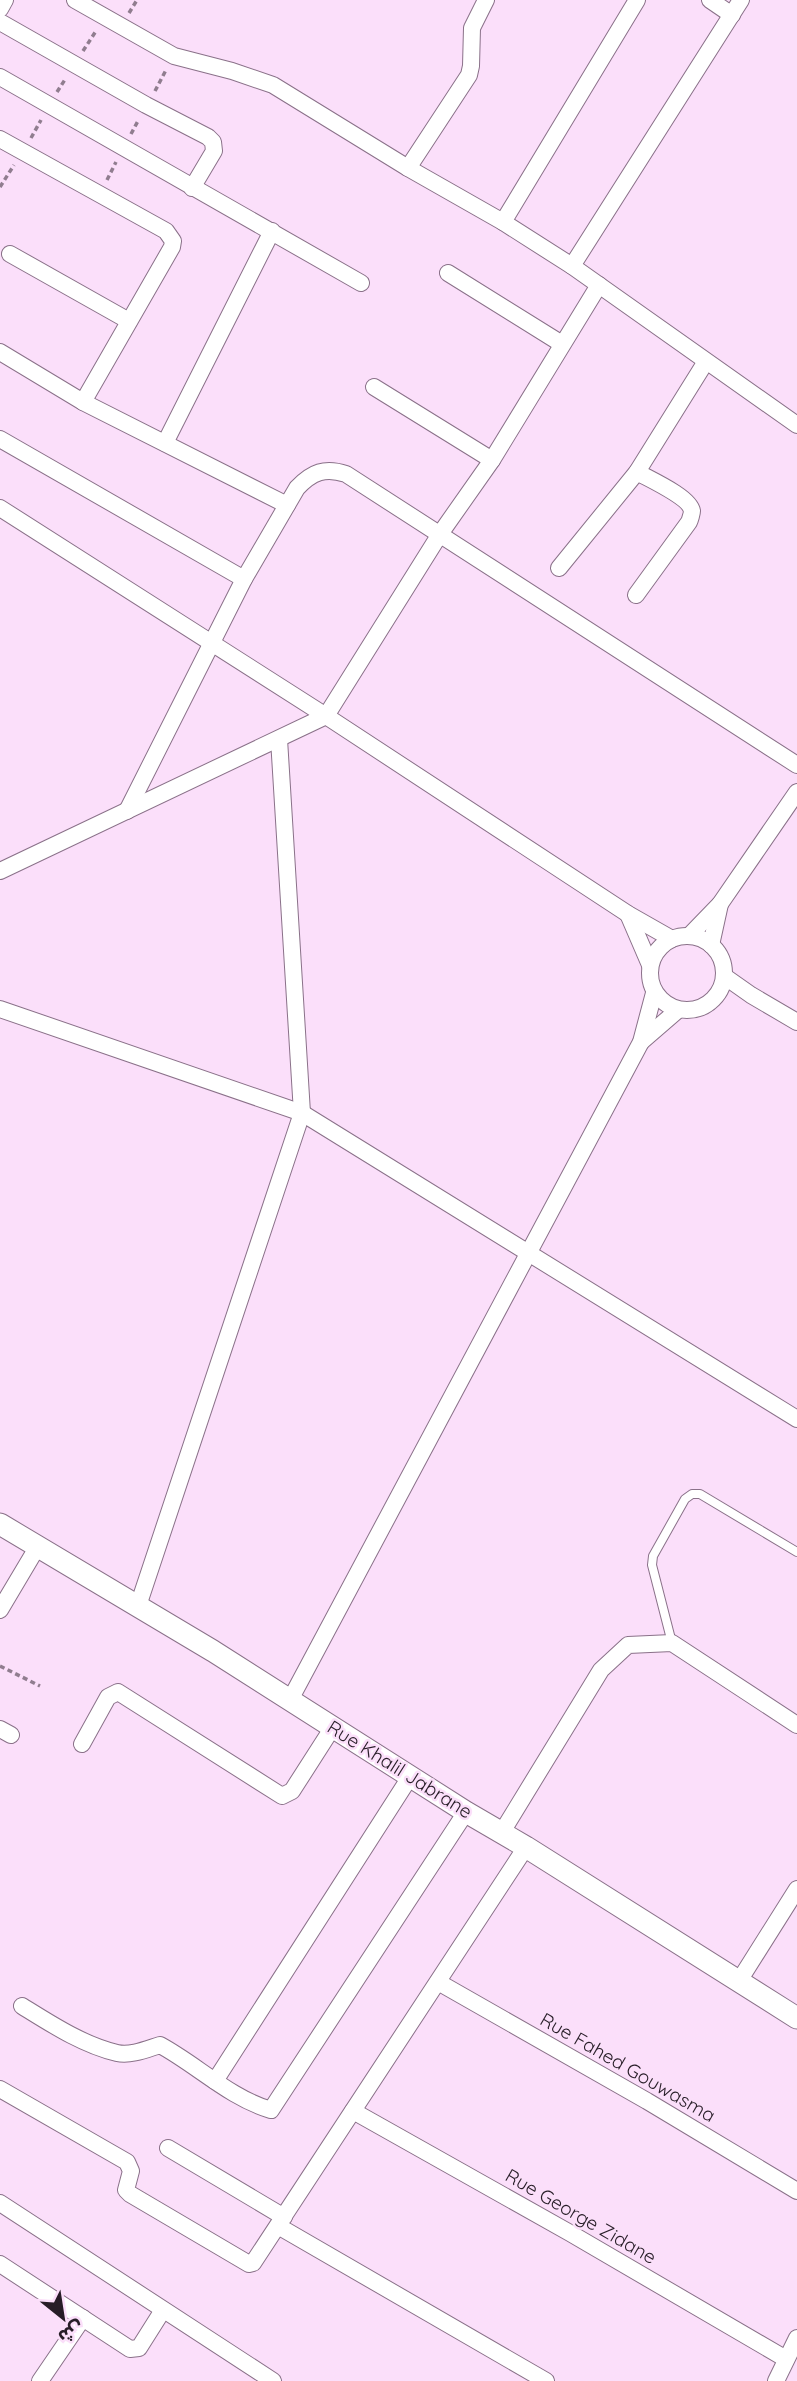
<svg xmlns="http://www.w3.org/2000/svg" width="797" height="2381" font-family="Quicksand,'Noto Sans Arabic',sans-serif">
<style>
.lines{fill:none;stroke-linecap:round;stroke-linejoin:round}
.service-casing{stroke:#8a7189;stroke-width:10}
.minor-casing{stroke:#8a7189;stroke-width:18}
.tertiary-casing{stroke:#8a7189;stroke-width:23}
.path{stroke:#907d8f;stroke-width:3.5;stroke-dasharray:5 3.5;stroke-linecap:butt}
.service{stroke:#fff;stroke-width:8}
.minor{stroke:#fff;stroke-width:16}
.tertiary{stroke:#fff;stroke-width:21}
.labels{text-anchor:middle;stroke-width:5;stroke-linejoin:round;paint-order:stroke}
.street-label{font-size:19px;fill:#271d27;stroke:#fbdffa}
</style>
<rect width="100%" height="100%" fill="#fbdffa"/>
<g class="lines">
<!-- service casing -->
<g class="service-casing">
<path id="service" d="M672,1643L652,1565L653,1556L685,1499L692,1494H700L797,1552"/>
</g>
<!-- minor casing -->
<g class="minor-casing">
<g id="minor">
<path d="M75,0L174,56L232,71L273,85L408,168L503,222L572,266L797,425"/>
<path d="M710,0L732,15"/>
<path d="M0,9L5,0"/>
<path d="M0,22L146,105L208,137L213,142L214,151L192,188"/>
<path d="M0,77L361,283"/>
<path d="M0,139L166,231L173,241L172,247L83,402"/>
<path d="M408,168L469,75L471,66L472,28L486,0"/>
<path d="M503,222L637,0"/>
<path d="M10,254L129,321"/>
<path d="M572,266L741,0"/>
<path d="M448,273L562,344"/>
<path d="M0,352L83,402L287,505"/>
<path d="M374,387L492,460"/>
<path d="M0,439L244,579"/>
<path d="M165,443L272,231"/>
<path d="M0,508L326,716L628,914L672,939"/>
<path d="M559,568L637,472L705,363"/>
<path d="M636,595L689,522C690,520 692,513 692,511C690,497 649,479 637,472"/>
<path d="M127,811L244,579L297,488C312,472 325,467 346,474L797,765"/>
<path d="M0,871L326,716L440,534L492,460L599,285"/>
<path d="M628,914L650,965"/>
<path d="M689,936L720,904L797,792"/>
<circle cx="687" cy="973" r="37"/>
<path d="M711,945L720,904"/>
<path d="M724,976L751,995L797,1022"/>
<path d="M0,1009L302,1113L797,1419"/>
<path d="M641,1042L678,1010"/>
<path d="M138,1606L302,1113L279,739"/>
<path d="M0,1610L38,1546"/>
<path d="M290,1700L641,1042L654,993"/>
<path d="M0,1729L11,1735"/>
<path d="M82,1744L108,1697L118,1692L282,1796L292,1791L333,1727"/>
<path d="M502,1832L601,1670L628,1645L672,1643L797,1725"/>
<path d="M739,1981L797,1889"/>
<path d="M438,1982L647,2101L797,2191"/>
<path d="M22,2006C51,2024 83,2045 117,2053C131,2056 147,2049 160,2045C197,2065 230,2098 271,2110L466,1812"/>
<path d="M215,2081L410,1777"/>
<path d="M0,2089L127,2162L131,2171L126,2190L130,2194L249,2264L253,2263L526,1847"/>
<path d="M353,2111L570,2233L786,2359"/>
<path d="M168,2148L284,2217"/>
<path d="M0,2203L273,2381"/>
<path d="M278,2226L546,2381"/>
<path d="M0,2264L130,2349L139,2348L163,2310"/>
<path d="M40,2381L83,2318"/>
<path d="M776,2381L797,2338"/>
</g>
</g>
<!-- tertiary casing -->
<g class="tertiary-casing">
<path id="tertiary" d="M0,1524L213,1651L466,1812L526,1847L797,2018"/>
</g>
<!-- path -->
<g class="path">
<path d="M129,13L137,0"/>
<path d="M83,51L96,31"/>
<path d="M155,91L166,70"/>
<path d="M57,92L66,78"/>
<path d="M131,134L139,119"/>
<path d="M31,138L41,120"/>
<path d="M107,180L116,162"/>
<path d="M0,187L14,165"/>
<path d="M0,1666L40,1686"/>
</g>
<!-- service -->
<use href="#service" class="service"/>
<!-- minor -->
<use href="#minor" class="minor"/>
<!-- tertiary -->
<use href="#tertiary" class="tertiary"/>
</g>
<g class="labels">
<!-- street labels -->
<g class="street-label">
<text transform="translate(400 1769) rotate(32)" y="7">Rue Khalil Jabrane</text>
<text transform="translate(628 2067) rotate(30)" y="7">Rue Fahed Gouwasma</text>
<text transform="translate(581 2216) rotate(30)" y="7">Rue George Zidane</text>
</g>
</g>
<!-- north arrow -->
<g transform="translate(63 2318) rotate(150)" stroke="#fbdffa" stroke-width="5" paint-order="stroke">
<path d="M0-5L12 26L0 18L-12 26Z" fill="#271d27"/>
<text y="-10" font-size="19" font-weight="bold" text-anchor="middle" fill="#271d27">ش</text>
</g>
</svg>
